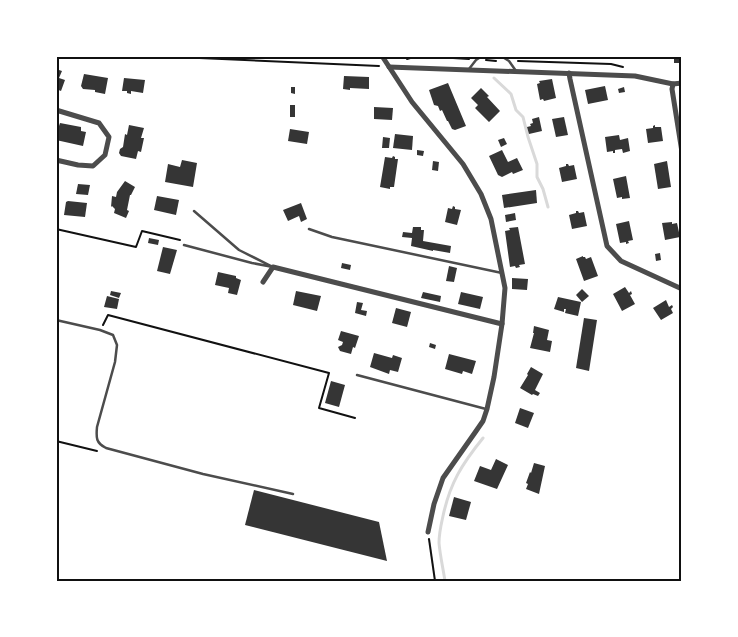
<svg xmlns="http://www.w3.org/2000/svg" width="738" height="637" font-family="Signika,sans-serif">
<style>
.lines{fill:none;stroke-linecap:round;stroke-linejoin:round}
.stream{stroke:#d9d9d9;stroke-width:3}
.building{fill:#353535}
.path{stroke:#111;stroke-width:2}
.service{stroke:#4c4c4c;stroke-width:2.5}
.minor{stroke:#4c4c4c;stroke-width:5}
.neatline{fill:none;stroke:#111;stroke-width:2}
</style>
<rect width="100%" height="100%" fill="#fff"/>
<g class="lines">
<!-- stream -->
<g class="stream">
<path d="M494,78L511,94L516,110L523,117L528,137L537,164V177L543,189L548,207"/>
<path d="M445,581C443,568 440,555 439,543C439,533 441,525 443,516C450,483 462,464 483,438"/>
</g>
</g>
<!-- building -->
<g class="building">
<rect x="674" y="56" width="8" height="7"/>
<path d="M56,69L62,71L59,78L65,80L61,91L56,89Z"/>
<path d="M84,74L108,78L105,94L95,92V90L83,89L81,86Z"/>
<path d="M344,76L369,77V89L350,88V90L343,89Z"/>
<path d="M124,78L145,80L143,93L131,91V94L127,93V91H122Z"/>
<path d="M552,79L556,98L544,101L543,99L540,100L537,84L540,83L539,81Z"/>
<path d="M448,83L466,126L455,130L452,129L448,121H447L442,110L440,111L438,106L434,105L429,90Z"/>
<path d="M605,86L608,100L588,104L585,90Z"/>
<path d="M291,87H295V94L291,93Z"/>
<path d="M624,87L625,92L619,93L618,89Z"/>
<path d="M481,88L489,96L487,97L500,111L489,122L475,108L478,105L471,98Z"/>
<rect x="290" y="105" width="5" height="12"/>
<path d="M374,107L393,108L392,120L374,119Z"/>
<path d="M539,117L542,131L529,134L527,127L531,126L530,124L533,123L532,119Z"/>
<path d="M564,117L568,135L556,137L552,119Z"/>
<path d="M60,123L81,127V131L86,132L83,146L56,140V125L59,126Z"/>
<path d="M129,125L144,128L141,138H144L141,152L138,151L136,159L121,156L119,153L120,149L123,147L125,134L127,135Z"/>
<path d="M655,125V127H661L663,141L648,143L646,129L653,128V126Z"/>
<path d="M290,129L309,132L307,144L288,141Z"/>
<path d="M395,134L413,136L412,150L393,148Z"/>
<path d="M619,135L620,140L628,138L630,151L623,153L622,149L615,150V153H613V151L607,152L605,137Z"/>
<path d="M383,137L390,138L389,148H382Z"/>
<path d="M504,138L507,144L501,147L498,140Z"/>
<path d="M417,150L424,151L423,156L417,155Z"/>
<path d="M502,150L508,162L517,158L523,170L513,174L512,172L502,177L498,175L489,156Z"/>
<path d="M393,156L395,157V159H398L394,187H390V189L380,187L385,157L392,158Z"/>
<path d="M182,160L197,163L193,187L165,182L168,164L180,167Z"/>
<path d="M433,161L439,162L438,171L432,170Z"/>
<path d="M667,161L671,187L658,189L654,164Z"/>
<path d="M566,164H568L569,166L574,165L577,179L562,182L559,168L566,166Z"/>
<path d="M626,176L630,198L622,199V197L617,198L613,179Z"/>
<path d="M125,181L135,187L131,195H130L127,210L129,211L126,218L114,213L115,209L112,206L111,207L112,196L116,197L117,192Z"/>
<path d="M78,184L90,185L88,195L76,194Z"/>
<path d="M536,190L537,203L504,208L502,195Z"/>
<path d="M157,196L179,200L176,215L154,210Z"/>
<path d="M68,201L87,203L85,217L64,215L66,202Z"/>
<path d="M301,203L307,219L301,222L299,216L288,221L283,210Z"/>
<path d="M453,206L455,207V209L461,210L457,225L445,222L448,208L452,209Z"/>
<path d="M576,211H578L579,213L584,212L587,226L572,229L569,215L576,213Z"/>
<path d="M515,213L516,220L506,222L505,215Z"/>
<path d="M629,221L633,240L628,241L629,243L626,244V242L620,243L616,224Z"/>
<path d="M672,222V224L677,223L680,237L665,240L662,223Z"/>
<path d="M413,227H421V230H424L423,241L451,246L450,253L433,250V251L411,246L412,238L402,237L403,232L412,233Z"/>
<path d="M518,227L525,264L519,265L520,267L516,268L515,266L510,267L505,231L510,230L509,228Z"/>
<path d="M149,238L159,240L158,245L148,243Z"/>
<path d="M163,247L177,250L170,274L157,271Z"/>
<path d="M660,253L661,260L656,261L655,254Z"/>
<path d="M583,256V257H585L586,259L591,257L598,276L584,281L576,259Z"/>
<path d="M342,263L351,265L350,270L341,268Z"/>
<path d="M449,266L457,268L454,282L446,281Z"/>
<path d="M218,272L236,276V278L241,280L237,295L228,293L229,288L215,285Z"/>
<path d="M512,278L528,279L527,290L512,289Z"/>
<path d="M625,287L629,293L631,291L632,294L630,295L635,304L622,311L613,294Z"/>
<path d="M582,289L589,296L582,302L576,295Z"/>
<path d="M111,291L121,293L119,298L110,295Z"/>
<path d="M296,291L321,296L317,311L293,305Z"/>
<path d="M423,292L441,296L440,302L421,298Z"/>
<path d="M461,292L483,297L480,309L458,304Z"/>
<path d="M107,296L119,299L117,309L104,307Z"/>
<path d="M558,297L581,302L578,316L565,313L566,309H564V312L554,309Z"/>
<path d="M666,300L669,307L672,305L673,307L671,309L673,313L661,320L653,308Z"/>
<path d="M357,302L363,303L361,310L367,311L366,316L355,313Z"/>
<path d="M396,308L411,312L407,327L392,323Z"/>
<path d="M584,318L597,320L589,371L576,368Z"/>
<path d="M534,326L549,330L547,340L552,341L550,352L530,348L534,333H533Z"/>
<path d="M341,331L359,336L355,348L353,347L351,354L340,351L338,347L342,345L343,342L338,340Z"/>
<path d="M430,343L436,345L435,349L429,347Z"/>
<path d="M374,353L392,358L393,355L402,358L398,372L390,370L389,374L370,367Z"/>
<path d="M449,354L476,361L472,374L463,371L462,374L445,369Z"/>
<path d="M531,367L543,374L535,390L540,393L538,396L533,394L532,395L520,388L528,375L527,374Z"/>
<path d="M331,381L345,385L339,407L325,403Z"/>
<path d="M520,408L534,413L528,428L515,423Z"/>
<path d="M496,459L508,465L497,489L474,481L480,466L491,470Z"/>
<path d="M534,463L545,466L539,494L526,489L528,484L526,483L530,472L531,473Z"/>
<path d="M254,490L379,522L387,561L245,525Z"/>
<path d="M454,497L471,502L466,520L449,516Z"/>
</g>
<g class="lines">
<!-- path -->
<g class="path">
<path d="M154,56L379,66"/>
<path d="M421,56L469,59"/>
<path d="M407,59L417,56"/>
<path d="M486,60L496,61"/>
<path d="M518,61L611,64L623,67"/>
<path d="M56,229L136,247L142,231L180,240"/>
<path d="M103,325L108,315L329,373L319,408L355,418"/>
<path d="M56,441L97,451"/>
<path d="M429,539L435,581"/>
</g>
<!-- service -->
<g class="service">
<path d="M501,56L509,61L516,71"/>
<path d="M469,69L476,60L482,56"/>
<path d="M309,229L332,237L502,273"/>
<path d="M184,245L252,263L273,267L239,250L194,211"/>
<path d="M56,320L100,330L113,335L117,345L115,362L97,427C96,438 96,443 106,448L203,474L293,494"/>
<path d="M357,375L486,409"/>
</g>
<!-- minor -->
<g class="minor">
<path d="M382,56L412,102L463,164L481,194L491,219L505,288L502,324L494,377L487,409L483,421L474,434L443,478L434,504L428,532"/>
<path d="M389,67L635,76L673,84L682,83"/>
<path d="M569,73L570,79L607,246L621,261L682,289"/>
<path d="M673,84L672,89L682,152"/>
<path d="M56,110L99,123L109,137L105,155L93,166L78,165L56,160"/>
<path d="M263,282L273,267L502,324"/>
</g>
</g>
<!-- border -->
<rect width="738" height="637" fill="none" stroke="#ffffff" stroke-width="115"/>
<rect x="58" y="58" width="622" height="522" class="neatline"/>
</svg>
